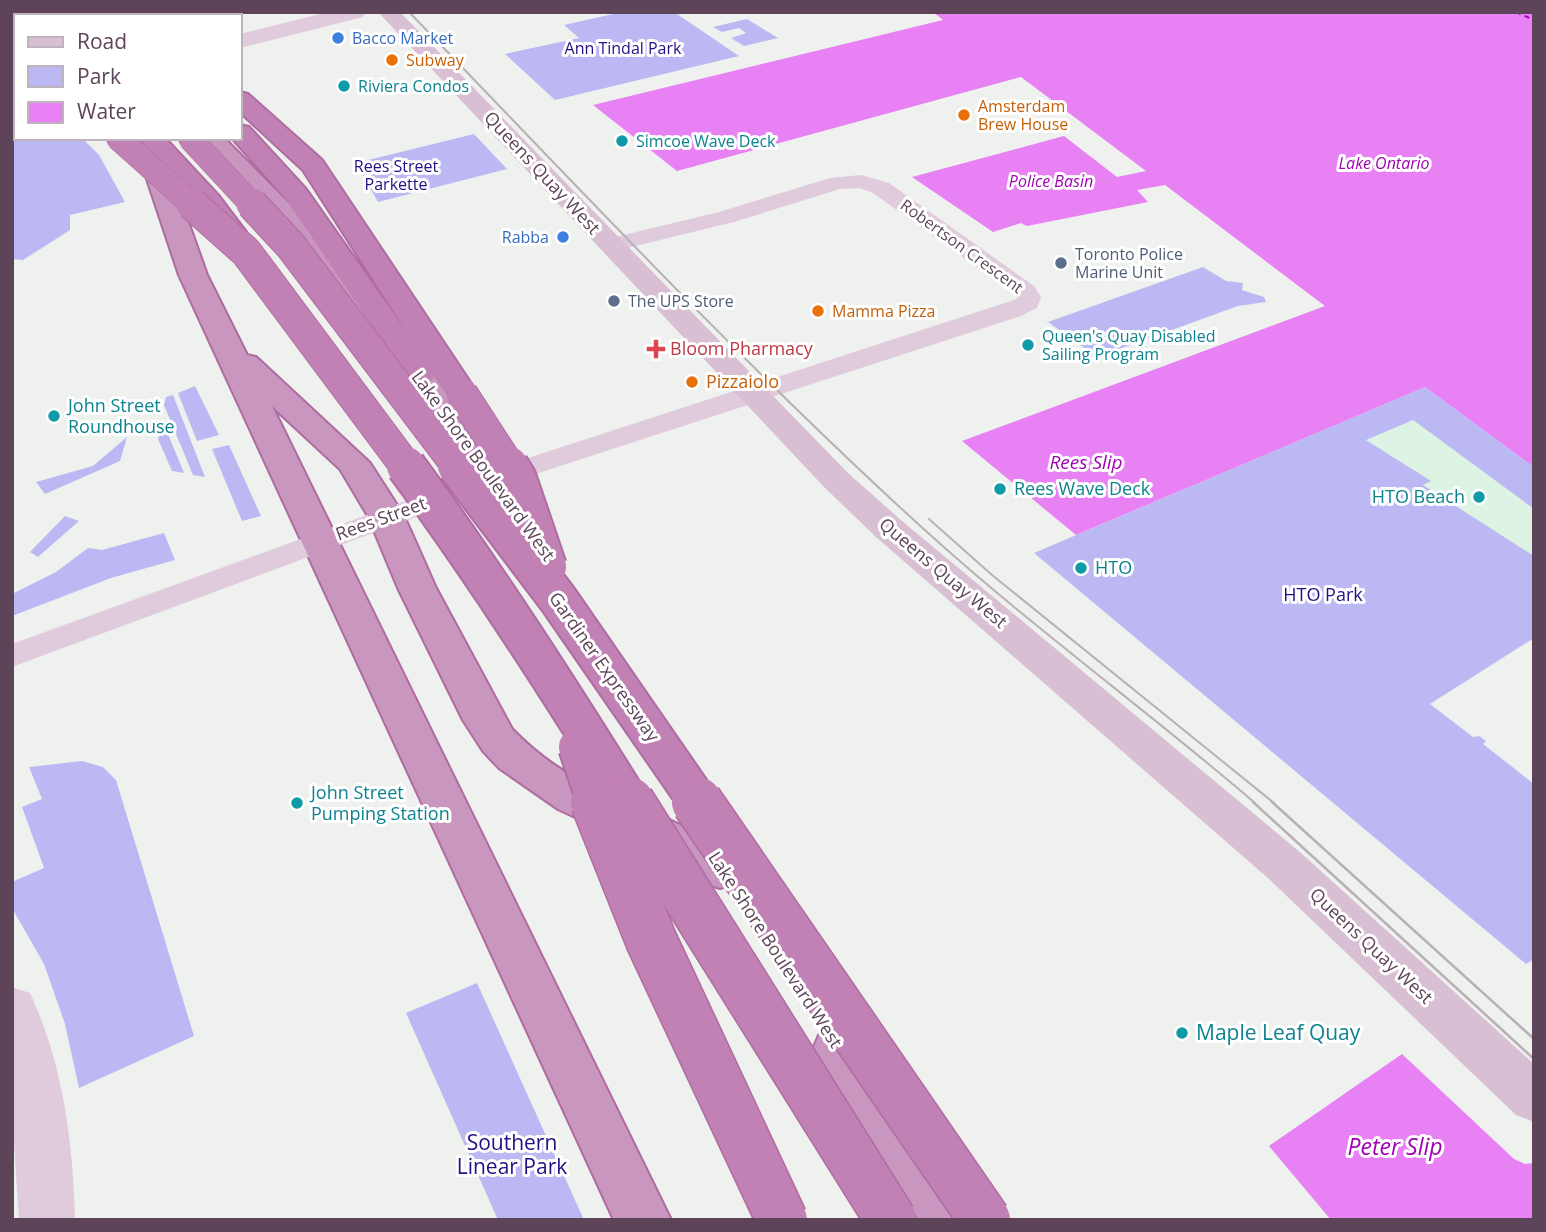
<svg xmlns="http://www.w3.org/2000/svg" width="1546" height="1232" font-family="'Open Sans',sans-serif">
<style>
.green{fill:#bcb8f3}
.sand{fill:#ddf4e5}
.water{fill:#e781f4}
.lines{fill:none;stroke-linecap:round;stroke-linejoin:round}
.ferry{stroke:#a100b5;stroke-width:2;stroke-dasharray:5 4.5;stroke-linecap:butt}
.trunk-casing{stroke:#ae6ca0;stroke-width:4}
.motorway-casing{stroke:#ae6ca0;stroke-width:4}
.minor{fill:#e0cbdd;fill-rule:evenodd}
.tertiary{fill:#e0cbdd;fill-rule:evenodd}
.secondary{fill:#d9bfd4;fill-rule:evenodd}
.trunk{fill:#c996bf;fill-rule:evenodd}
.motorway{fill:#c281b5;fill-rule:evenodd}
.tram-far1{stroke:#b9b0b6;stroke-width:2}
.tram{stroke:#b9b0b6;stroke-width:2.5}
.motorway-bridge-far3-casing{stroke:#ae6ca0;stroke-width:25;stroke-linecap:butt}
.motorway-bridge-far2-casing{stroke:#ae6ca0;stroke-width:33;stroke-linecap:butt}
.motorway-bridge-far1-casing{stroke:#ae6ca0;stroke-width:42;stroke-linecap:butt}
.motorway-bridge-casing{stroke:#ae6ca0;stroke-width:53;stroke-linecap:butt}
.motorway-bridge-far3{stroke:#c281b5;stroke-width:24}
.motorway-bridge-far2{stroke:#c281b5;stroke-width:31}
.motorway-bridge-far1{stroke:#c281b5;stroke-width:38}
.motorway-bridge{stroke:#c281b5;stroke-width:50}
.shop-dot{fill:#3f7fe0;stroke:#fff;stroke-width:2.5}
.food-dot{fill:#e8710a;stroke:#fff;stroke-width:2.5}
.culture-dot{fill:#0f9aa8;stroke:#fff;stroke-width:2.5}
.service-dot{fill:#5c6f8a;stroke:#fff;stroke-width:2.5}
.health-dot{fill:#e0444e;stroke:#fff;stroke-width:2.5}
.labels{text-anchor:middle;stroke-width:6;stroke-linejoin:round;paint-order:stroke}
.far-shop-label{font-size:16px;fill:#366cbe;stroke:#fff;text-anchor:start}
.far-park-label{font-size:16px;fill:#240e85;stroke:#fff}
.far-food-label{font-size:16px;fill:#c56008;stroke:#fff;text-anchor:start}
.far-culture-label{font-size:16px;fill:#0d838f;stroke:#fff;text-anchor:start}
.far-water-label{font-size:16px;font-style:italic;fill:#a100b5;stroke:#fff}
.far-street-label{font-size:16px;fill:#5d4459;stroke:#fff}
.far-service-label{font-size:16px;fill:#4e5e75;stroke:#fff;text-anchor:start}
.street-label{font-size:18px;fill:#5d4459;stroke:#fff}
.health-label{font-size:18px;fill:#be3a42;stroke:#fff;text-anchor:start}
.food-label{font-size:18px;fill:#c56008;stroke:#fff;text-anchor:start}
.culture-label{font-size:18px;fill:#0d838f;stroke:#fff;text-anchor:start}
.park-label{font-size:18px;fill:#240e85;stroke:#fff}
.water-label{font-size:19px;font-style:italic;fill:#a100b5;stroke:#fff}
.near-culture-label{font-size:21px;fill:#0d838f;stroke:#fff;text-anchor:start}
.near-park-label{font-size:21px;fill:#240e85;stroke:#fff}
.near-water-label{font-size:23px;font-style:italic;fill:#a100b5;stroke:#fff}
</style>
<rect width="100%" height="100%" fill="#eff1ee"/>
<!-- green -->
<g class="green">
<path d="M622,12H674L739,56L555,100L505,54L579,38L564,25Z"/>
<path d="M747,19L778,38L744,46L731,38L746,33L739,28L722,32L713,27Z"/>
<path d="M16,108V138H82L99,155L125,202L70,215V230L23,260L12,259V109Z"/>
<path d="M474,134L507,169L378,202L356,163Z"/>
<path d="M1203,267L1226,281L1243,283L1242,290L1264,297L1266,302L1238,306L1097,357L1048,322Z"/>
<path d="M195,386L219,435L197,441L178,393Z"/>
<path d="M1425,387L1534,467V638L1430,704L1473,737L1479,736L1486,741L1483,744L1534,784V959L1526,964L1034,553Z"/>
<path d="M173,395L205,477L193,475L164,405L166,397Z"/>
<path d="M163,422L184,473L172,471L158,439Z"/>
<path d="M127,437L120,461L45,494L36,482L93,466Z"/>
<path d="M229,445L261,516L242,521L212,449Z"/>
<path d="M65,516L79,521L38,557L30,552Z"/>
<path d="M164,533L175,560L111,578L12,616V594L56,572L88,548L102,550Z"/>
<path d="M82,761L103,767L116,780L194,1036L79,1088L65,1024L44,964L12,908V882L44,868L22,807L42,799L29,767Z"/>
<path d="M477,983L584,1220H498L406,1013Z"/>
</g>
<!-- sand -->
<path class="sand" d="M1413,420L1534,509V556L1423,485L1431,481L1366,440Z"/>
<!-- water -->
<g class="water">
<path d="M933,12H1534V467L1425,387L1076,535L962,441L1325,306L1165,185L1137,190L1148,202L1027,226L1021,223L993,232L912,177L1064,136L1117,177L1146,171L1021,77L677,171L593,105L943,20Z"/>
<path d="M1402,1054L1514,1159L1525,1164L1534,1163V1220H1331L1269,1146Z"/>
</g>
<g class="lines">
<!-- ferry -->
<path class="ferry" d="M1516,12L1534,20"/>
<!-- trunk casing -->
<g class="trunk-casing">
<g id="trunk">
<path d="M89,12H114L117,16H91Z"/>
<path d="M198,138H224L323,238L461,409L535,509L540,517L535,525L522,528L509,525L437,423L303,250Z"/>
<path d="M143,144L152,147L168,165L207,275L247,355L256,357L370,463L404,516L436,588L512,729C535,753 560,771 590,786C627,804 725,836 743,870L736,883L720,888L704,883L644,849L558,809L499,768L483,751L463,720L398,588L368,516L340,469L272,406L671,1220H614L179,275L143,167L130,152L134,147Z"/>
<path d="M838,1027L856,1033L971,1201L979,1220H919L813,1049L820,1033Z"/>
</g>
</g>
<!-- motorway casing -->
<g class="motorway-casing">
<g id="motorway">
<path d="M36,12H62L65,16H38Z"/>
<rect x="12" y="25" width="4" height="14"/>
<path d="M240,92L248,94L322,160L478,394L473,401L462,404L451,401L434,376L431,381L420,383L409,381L286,199L232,138H240V125L249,127L305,188L408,334L303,170L240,112Z"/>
<path d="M139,138H165L218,195L246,232L242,238H222L200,207Z"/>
</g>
</g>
<!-- minor -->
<path class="minor" d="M861,175L889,183L1034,286L1041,297L1037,308L1021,316L505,484L12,667V644L485,472L1017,299L1016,295L873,193L859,188L840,189L734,222L611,252L600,245L603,240L719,212L830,178Z"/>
<!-- tertiary -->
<g class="tertiary">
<path d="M328,12H365L363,17L240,48V34Z"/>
<path d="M16,85V99L12,100V86Z"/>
<path d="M12,987L30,993C63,1063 73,1143 75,1220H19L12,1111Z"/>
</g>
<!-- secondary -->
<path class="secondary" d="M378,12H400L848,473L902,521L1301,853L1534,1064V1122L1516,1115L1269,879L876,537L824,487Z"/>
<!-- trunk -->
<use href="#trunk" class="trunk"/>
<!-- motorway -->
<use href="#motorway" class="motorway"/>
<!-- tram-far1 -->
<g class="tram-far1">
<path d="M409,12C579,188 746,368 927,532C1033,628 1148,711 1255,803"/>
<path d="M929,519L992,575L1274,803"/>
</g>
<!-- tram -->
<g class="tram">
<path d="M1253,802L1534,1059"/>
<path d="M1272,802L1534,1039"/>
</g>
<!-- motorway-bridge-far3 casing -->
<g class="motorway-bridge-far3-casing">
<g id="motorway-bridge-far3">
<path d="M118,138L194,206"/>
<path d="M190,138L253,206"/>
</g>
</g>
<!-- motorway-bridge-far2 casing -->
<g class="motorway-bridge-far2-casing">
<g id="motorway-bridge-far2">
<path d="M192,204L246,252L407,468"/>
<path d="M252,204L291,246L459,468"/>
<path d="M462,394L510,468"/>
</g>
</g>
<!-- motorway-bridge-far1 casing -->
<g class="motorway-bridge-far1-casing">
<g id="motorway-bridge-far1">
<path d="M406,466C486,575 559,689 630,803"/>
<path d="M457,466L558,599L699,803"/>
<path d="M509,466L517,479L547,567"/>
<path d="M578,747L597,803"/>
</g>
</g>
<!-- motorway-bridge casing -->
<g class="motorway-bridge-casing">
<g id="motorway-bridge">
<path d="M596,802L651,940L782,1220"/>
<path d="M629,802L891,1220"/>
<path d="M697,802L985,1220"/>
</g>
</g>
<!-- motorway-bridge-far3 -->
<use href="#motorway-bridge-far3" class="motorway-bridge-far3"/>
<!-- motorway-bridge-far2 -->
<use href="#motorway-bridge-far2" class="motorway-bridge-far2"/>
<!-- motorway-bridge-far1 -->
<use href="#motorway-bridge-far1" class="motorway-bridge-far1"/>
<!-- motorway-bridge -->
<use href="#motorway-bridge" class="motorway-bridge"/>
</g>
<!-- markers -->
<g class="shop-dot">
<circle cx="338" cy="38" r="7"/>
<circle cx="563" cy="237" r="7"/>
</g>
<g class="food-dot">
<circle cx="392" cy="60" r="7"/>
<circle cx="964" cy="115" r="7"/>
<circle cx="818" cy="311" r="7"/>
<circle cx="692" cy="382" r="7"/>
</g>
<g class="culture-dot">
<circle cx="344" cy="86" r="7"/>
<circle cx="622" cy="141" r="7"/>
<circle cx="1028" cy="345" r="7"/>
<circle cx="54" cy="416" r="7"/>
<circle cx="1000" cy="489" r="7"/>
<circle cx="1479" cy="497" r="7"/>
<circle cx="1081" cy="568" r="7"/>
<circle cx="297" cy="803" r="7"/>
<circle cx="1182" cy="1033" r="7"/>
</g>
<g class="service-dot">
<circle cx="1061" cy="263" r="7"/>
<circle cx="614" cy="301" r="7"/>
</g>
<path class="health-dot" d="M652.5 338.5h7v7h7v7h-7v7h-7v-7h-7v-7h7z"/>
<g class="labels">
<!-- far-shop labels -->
<g class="far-shop-label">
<text x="352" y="44">Bacco Market</text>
<text x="549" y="243" text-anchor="end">Rabba</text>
</g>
<!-- far-park labels -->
<g class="far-park-label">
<text x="623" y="54">Ann Tindal Park</text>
<text x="396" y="172">Rees Street<tspan x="396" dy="18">Parkette</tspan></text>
</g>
<!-- far-food labels -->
<g class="far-food-label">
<text x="406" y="66">Subway</text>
<text x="978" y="112">Amsterdam<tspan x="978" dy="18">Brew House</tspan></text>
<text x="832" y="317">Mamma Pizza</text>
</g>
<!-- far-culture labels -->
<g class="far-culture-label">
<text x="358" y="92">Riviera Condos</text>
<text x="636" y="147">Simcoe Wave Deck</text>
<text x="1042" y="342">Queen's Quay Disabled<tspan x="1042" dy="18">Sailing Program</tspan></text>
</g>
<!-- far-water labels -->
<g class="far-water-label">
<text x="1384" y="169">Lake Ontario</text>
<text x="1051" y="187">Police Basin</text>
</g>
<!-- far-street labels -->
<g class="far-street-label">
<text transform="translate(962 246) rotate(36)" y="6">Robertson Crescent</text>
</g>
<!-- far-service labels -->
<g class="far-service-label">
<text x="1075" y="260">Toronto Police<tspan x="1075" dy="18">Marine Unit</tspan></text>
<text x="628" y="307">The UPS Store</text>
</g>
<!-- street labels -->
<g class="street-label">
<text transform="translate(542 173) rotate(47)" y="6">Queens Quay West</text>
<text transform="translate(483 466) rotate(54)" y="6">Lake Shore Boulevard West</text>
<text transform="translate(381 519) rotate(-20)" y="6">Rees Street</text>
<text transform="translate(943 573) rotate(40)" y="6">Queens Quay West</text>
<text transform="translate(604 667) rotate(55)" y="6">Gardiner Expressway</text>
<text transform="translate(1371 946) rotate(43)" y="6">Queens Quay West</text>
<text transform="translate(775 950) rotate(57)" y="6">Lake Shore Boulevard West</text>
</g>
<!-- health labels -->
<g class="health-label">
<text x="670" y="355">Bloom Pharmacy</text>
</g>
<!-- food labels -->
<g class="food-label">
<text x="706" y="388">Pizzaiolo</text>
</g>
<!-- culture labels -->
<g class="culture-label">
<text x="68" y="412">John Street<tspan x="68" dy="21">Roundhouse</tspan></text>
<text x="1014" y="495">Rees Wave Deck</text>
<text x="1465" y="503" text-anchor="end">HTO Beach</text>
<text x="1095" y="574">HTO</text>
<text x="311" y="799">John Street<tspan x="311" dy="21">Pumping Station</tspan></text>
</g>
<!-- park labels -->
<g class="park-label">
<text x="1323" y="601">HTO Park</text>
</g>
<!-- water labels -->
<g class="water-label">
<text x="1086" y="469">Rees Slip</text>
</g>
<!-- near-culture labels -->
<g class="near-culture-label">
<text x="1196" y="1040">Maple Leaf Quay</text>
</g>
<!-- near-park labels -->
<g class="near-park-label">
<text x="512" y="1150">Southern<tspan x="512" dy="24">Linear Park</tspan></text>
</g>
<!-- near-water labels -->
<g class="near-water-label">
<text x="1395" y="1155">Peter Slip</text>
</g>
</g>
<!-- border -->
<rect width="1546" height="1232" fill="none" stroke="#5d4459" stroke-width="28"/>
<!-- legend -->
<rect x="14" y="14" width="228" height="126" fill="#ffffff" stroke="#beb4bd" stroke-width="2"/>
<rect x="28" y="37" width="35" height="10" fill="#d9bfd4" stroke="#beb4bd" stroke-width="2"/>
<text x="77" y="49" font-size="21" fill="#5d4459">Road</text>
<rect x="28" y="66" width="35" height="21" fill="#bcb8f3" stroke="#beb4bd" stroke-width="2"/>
<text x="77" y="84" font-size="21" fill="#5d4459">Park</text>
<rect x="28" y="102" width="35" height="21" fill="#e781f4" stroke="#beb4bd" stroke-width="2"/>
<text x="77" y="119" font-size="21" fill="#5d4459">Water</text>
</svg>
